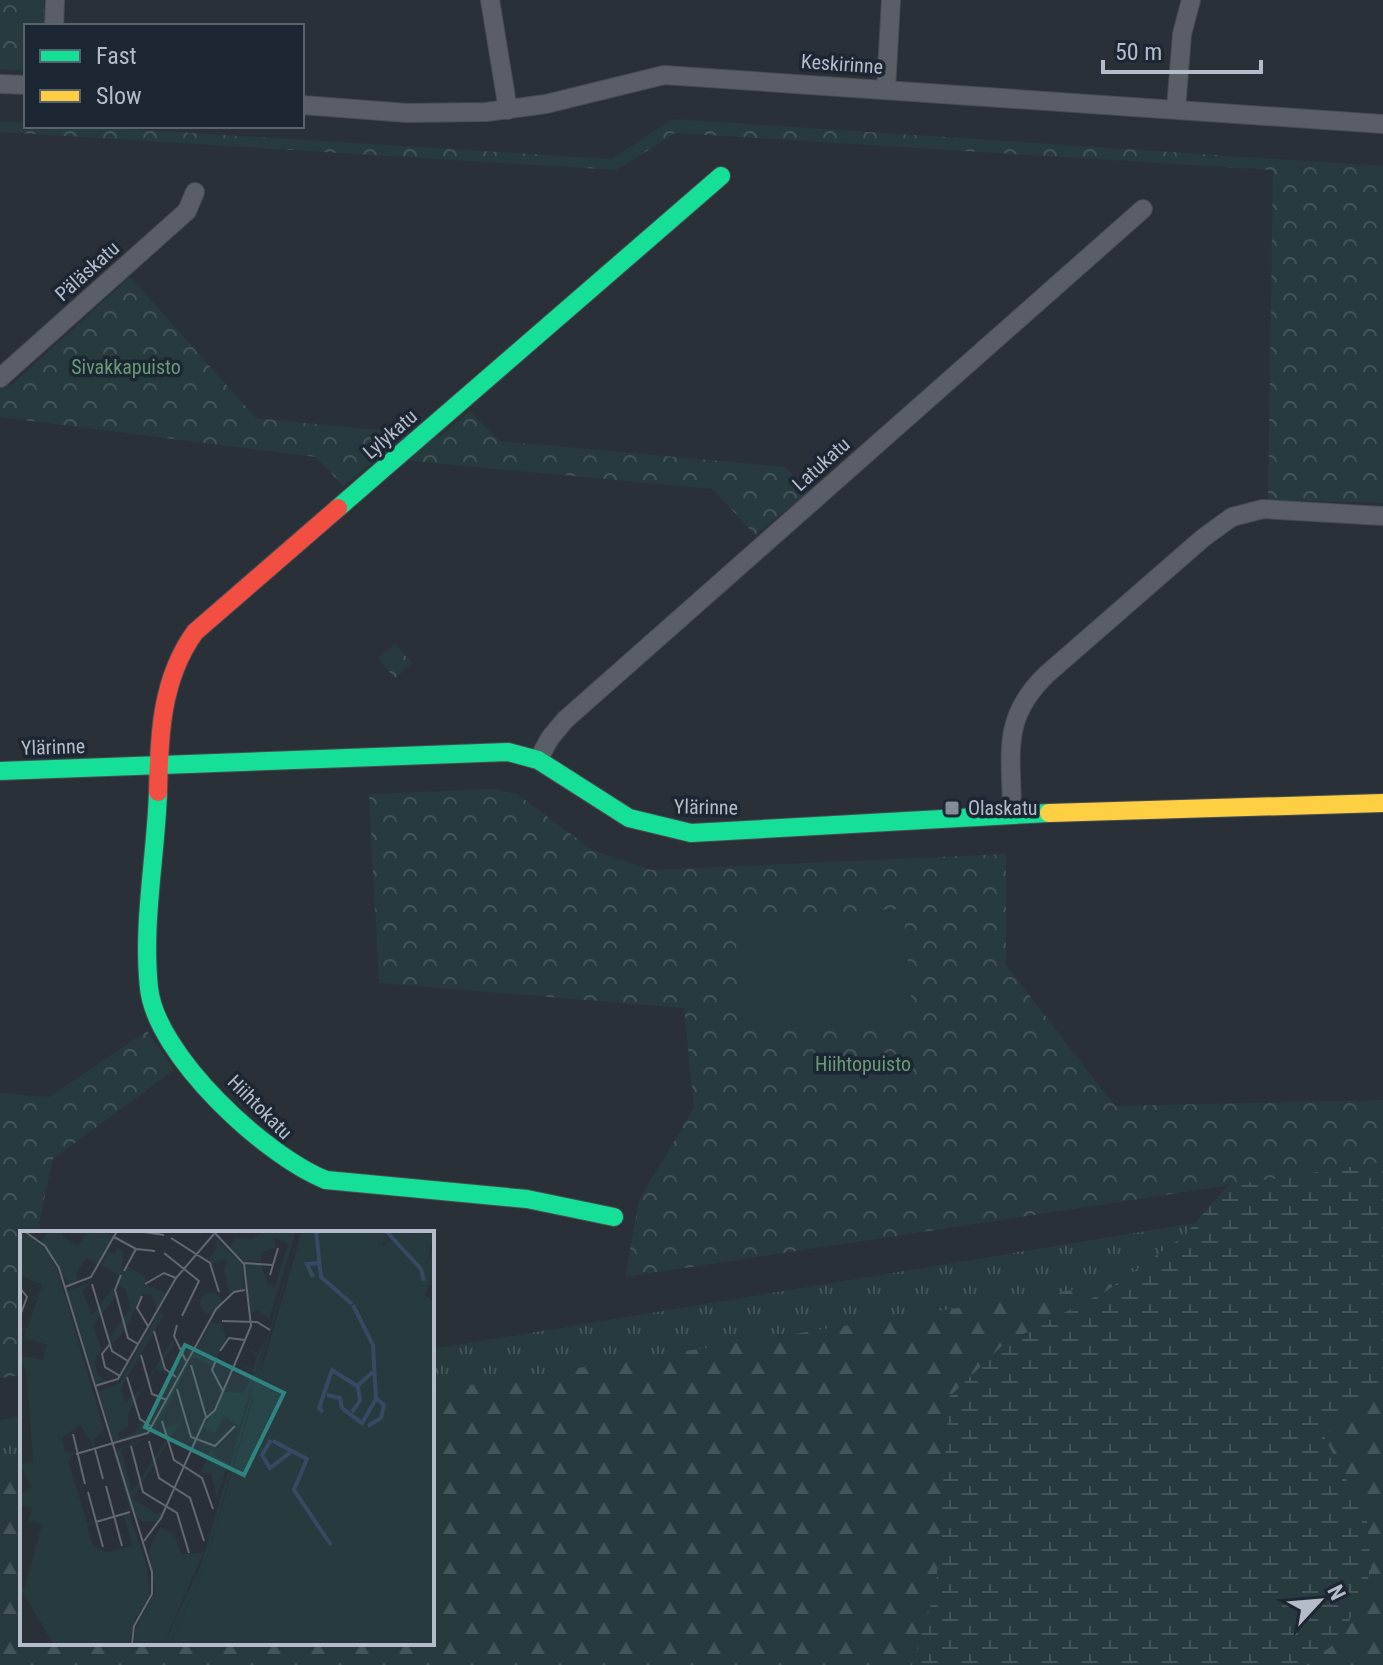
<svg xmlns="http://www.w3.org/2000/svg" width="1383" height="1665" font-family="'Roboto Condensed',sans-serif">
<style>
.grass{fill:url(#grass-tufts)}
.forest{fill:url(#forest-firs)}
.wetland{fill:url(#wetland-marsh)}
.park{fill:url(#park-crowns)}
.pitch{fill:#273a3e}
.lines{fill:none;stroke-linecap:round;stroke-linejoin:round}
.street-casing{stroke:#484c53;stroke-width:20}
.fast-casing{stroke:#484c53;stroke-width:20}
.slow-casing{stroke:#484c53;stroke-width:20}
.jam-casing{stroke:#484c53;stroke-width:20}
.street{stroke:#5a5e66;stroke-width:18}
.fast{stroke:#16e098;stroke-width:18}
.slow{stroke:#ffcf43;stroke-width:18}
.jam{stroke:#f24e42;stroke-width:18}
.poi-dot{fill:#848b96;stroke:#1d2633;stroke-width:3}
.labels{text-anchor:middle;stroke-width:7;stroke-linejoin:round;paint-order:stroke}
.street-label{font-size:20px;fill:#b4bcc9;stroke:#1d2633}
.park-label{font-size:20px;fill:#6b9a76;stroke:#1d2633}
.poi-label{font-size:20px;fill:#b4bcc9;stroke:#1d2633;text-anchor:start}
.inset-river{fill:none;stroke:#384963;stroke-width:4}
.inset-road{fill:none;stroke:#616872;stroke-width:2}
.view{fill:#308480;fill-opacity:0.15;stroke:#308480;stroke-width:4}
.inset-edge{fill:none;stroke:#b4bcc9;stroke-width:4}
</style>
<defs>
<pattern id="grass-tufts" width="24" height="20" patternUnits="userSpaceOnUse" patternTransform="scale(2)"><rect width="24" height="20" fill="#273a3e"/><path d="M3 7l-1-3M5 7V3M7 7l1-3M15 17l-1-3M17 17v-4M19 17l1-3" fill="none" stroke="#445559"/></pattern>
<pattern id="forest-firs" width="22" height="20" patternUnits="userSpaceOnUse" patternTransform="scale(2)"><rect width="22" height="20" fill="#273a3e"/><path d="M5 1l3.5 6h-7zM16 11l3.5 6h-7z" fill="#445559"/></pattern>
<pattern id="wetland-marsh" width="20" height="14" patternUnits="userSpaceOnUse" patternTransform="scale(2)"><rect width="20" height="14" fill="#273a3e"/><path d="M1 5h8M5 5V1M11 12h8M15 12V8" fill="none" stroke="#445559"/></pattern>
<pattern id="park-crowns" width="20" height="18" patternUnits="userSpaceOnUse" patternTransform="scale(2)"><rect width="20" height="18" fill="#273a3e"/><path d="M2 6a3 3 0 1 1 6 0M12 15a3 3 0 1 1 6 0" fill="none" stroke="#445559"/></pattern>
</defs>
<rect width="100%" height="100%" fill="#2a3038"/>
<!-- grass -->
<g class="grass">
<path d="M1383,1192V1241L432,1391V1349Z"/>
<path d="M22,1416V1461L0,1465V1420Z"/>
</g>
<!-- forest -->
<path class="forest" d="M1383,1241V1665H0V1465L22,1461V1643H432V1391Z"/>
<!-- wetland -->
<path class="wetland" d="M1383,1133V1381L1324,1436L1367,1520L1371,1572L1341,1639L1306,1665H912L936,1588L949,1397L1004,1344L1106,1291L1185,1235L1234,1178Z"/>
<!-- park -->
<g class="park">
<path d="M0,0H44V26H26V71L0,69Z"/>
<path d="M672,119L1383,166V503L1268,500L1273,170L675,133L617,170L0,132V121L26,123V126H80L612,159Z"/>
<path d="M130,277L256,418L441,436L470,411L499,441L785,467L809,492L755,535L713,489L379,458L343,486L316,457L0,417V384L12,385Z"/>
<path d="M395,644L412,663L395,678L378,658Z"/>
<path d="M494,789L517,794L592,850L651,870L1006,854V965L1115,1106L1383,1100V1162L625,1277L639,1200L694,1108L684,1008L379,983L369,794Z"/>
<path d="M147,1031L174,1070L53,1159L39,1223L41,1233H22V1375L0,1378V1093L49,1097Z"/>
</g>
<!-- pitch -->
<path class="pitch" d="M903,909L913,1021L743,1029L734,917Z"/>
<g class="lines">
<!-- street casing -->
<g class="street-casing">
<g id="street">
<path d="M490,0L508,110"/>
<path d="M54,26L55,0"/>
<path d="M0,84L26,85"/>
<path d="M886,89L891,0"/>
<path d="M302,105L407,113L486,112L546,104L664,75L1383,124"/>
<path d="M1176,109L1182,34L1191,0"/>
<path d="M0,378L187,211L195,192"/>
<path d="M538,760L550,738L565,720L1143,209"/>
<path d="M1012,814C1012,754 1000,719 1047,674L1203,538L1232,517L1263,509L1383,516"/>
</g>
</g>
<!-- fast casing -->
<g class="fast-casing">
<g id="fast">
<path d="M338,508L721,176"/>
<path d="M0,771L508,752L538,760L629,818L691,833L1049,813"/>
<path d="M158,792C156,856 142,923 149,988C156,1055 265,1156 326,1180L527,1199L614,1217"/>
</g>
</g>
<!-- slow casing -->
<g class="slow-casing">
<path id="slow" d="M1049,813L1383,803"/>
</g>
<!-- jam casing -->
<g class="jam-casing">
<path id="jam" d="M158,792C159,736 161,679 195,632L338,508"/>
</g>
<!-- street -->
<use href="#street" class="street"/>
<!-- fast -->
<use href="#fast" class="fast"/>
<!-- slow -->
<use href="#slow" class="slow"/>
<!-- jam -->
<use href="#jam" class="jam"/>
</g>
<!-- markers -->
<rect class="poi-dot" x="944" y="800" width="16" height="16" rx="4"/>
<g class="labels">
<!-- street labels -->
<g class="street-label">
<text transform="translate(842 64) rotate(4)" y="7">Keskirinne</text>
<text transform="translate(87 271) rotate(-42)" y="7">Päläskatu</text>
<text transform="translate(390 434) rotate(-41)" y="7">Lylykatu</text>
<text transform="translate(821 464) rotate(-42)" y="7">Latukatu</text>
<text transform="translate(53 747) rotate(-2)" y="7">Ylärinne</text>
<text transform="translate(706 807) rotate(1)" y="7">Ylärinne</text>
<text transform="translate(260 1107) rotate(45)" y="7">Hiihtokatu</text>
</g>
<!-- park labels -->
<g class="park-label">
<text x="126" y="374">Sivakkapuisto</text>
<text x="863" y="1071">Hiihtopuisto</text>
</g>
<!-- poi labels -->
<g class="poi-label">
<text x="968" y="815">Olaskatu</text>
</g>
</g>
<!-- overview -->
<g transform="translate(20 1231)">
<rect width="414" height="414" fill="#2a3038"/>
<path d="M279,0L184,337L150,414H143L180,336ZM363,0L414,4L406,35L398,40L376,32L363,17L370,6Z" fill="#273a3e"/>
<path d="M282,0H363L369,10L362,12L368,23L398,40L406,35L414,12V43L405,64L414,71V414H150L184,337ZM140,296L154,303L162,324L184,321L143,414H114L116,396L135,361L129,319Z" fill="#273a3e"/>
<path d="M302,17L311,22L308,43L324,69L291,97L287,88L308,66L299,48L282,53V26H294ZM337,74L381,124L376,135L358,138L366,167L364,182L346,193L317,168L302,180L297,172L313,129L324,127L342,141L357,126L373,123L369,115L355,118L343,91L324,94L330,76ZM236,137L251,144L249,159L261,164L283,203L276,217L254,235L242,229L254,203L251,190L234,175L231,157Z" fill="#273a3e"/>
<path d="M1,0L25,17L38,41L84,199L74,208L75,217L60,194L42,207L45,221L55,222L48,229L67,292L76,290L67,295L73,315L86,321L113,315L104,285L109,283L127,336L130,363L114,390L109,414H34L0,357L5,356L22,293L9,290L6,296L12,277L0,274V265L11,256L0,233L13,231L7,144L0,124L23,129L27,114L4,107L6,100L0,98L7,97L17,70L12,65L18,67L22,54L0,44ZM29,0H42V6L58,15L67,0L94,4L78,33L66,27L56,43L58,50L48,53L21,11ZM247,0H276L249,88L236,79L233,83L229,77L226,32L241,33L247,53L255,56L268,13L254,6L256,16L241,22V31L225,30L210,17L214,7L232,8ZM194,6L222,34L224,58L210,63L204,40L207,27L193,33L189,29L197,15ZM97,17L104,21L101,41L108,35L127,47L124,53L146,62L136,79L132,64L122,63L105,100L92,113L89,108L110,77L106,59L95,52L99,44L81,34L88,20L94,23ZM73,50L62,60L72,84L94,56L96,65L73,94L82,119L75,129L77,143L88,151L77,154L47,60ZM180 72a11 11 0 1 1 22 0a11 11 0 1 1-22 0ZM139,81L144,84L101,157L105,171L122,158L153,108L155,113L142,131L145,142L136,138L108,182V195L98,202L100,207L114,203L121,191L131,196L127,202L94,212L78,160L99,153ZM192,91L202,93L206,108L192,135L172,126L153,164L130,206L101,219L112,260L148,207L146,196L158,193L178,162L113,267L137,283L143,281L138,291L121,290L110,279L94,220L130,205L152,160ZM247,106L219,196L205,185L195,202L183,197L205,161L223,162L233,141L218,131L233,139L237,125L226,116L238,123ZM191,217L196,226L208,232L197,268L191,242H181Z" fill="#273a3e"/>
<path class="inset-river" d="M296,0L301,46L332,73M366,0L401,38L404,50M293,46L287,33L301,32M307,164L320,167L322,177L342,192L356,168L353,114L333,74M303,181L299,177L312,139L337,155L353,141M332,181L340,170L338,156M348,195L361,187L364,174L357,168M251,209L242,224L250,237L272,220M253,210L287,228L274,259L311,314"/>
<path class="inset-road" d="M4,0L25,15L39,37L132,341V363L114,395L112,414M118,0L144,4M94,6L116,18L135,20M151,7L190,32L199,61M144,22L179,50L162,85M223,32L253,34M104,40L116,18M101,44L95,59L108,107L118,113M250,44L258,17M72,53L92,120L108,130M125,53L144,42L156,47M45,56L71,46L97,0M0,57L7,66L0,85M122,65L117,77L128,95M202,90L237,91L250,99M157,94L154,105L166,130M134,100L145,138L156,146M90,113L82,123L85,136L100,145M200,120L209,107L225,109M121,124L132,163L147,169M197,127L192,139L203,160M171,134L186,186M107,146L120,188L132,196M75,155L98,148L156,47L194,3M157,158L171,206L195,215L215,195M142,190L154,229L182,247L193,278M53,203L65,253M129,210L139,247L170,267L184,310M111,215L123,261L157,282L169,322M75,218L83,248M56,223L128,202L196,78L214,61L225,59M86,255L102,315M68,261L83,316M76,291L110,281M124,310L141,287L185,188L195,179L231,95L224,33L193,0"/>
<path class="view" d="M165,114L264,162L224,244L125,196Z"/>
<rect width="414" height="414" class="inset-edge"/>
</g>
<!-- legend -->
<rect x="24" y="24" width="280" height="104" fill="#1d2633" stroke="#59626f" stroke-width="2"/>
<rect x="40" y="50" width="40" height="12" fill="#16e098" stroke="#59626f" stroke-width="2"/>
<text x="96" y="64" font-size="24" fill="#b4bcc9">Fast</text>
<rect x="40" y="90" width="40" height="12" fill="#ffcf43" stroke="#59626f" stroke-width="2"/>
<text x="96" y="104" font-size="24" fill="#b4bcc9">Slow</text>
<!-- north arrow -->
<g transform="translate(1319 1601) rotate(64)" stroke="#1d2633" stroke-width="6" paint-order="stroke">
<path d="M0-6L14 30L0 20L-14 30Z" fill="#b4bcc9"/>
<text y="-12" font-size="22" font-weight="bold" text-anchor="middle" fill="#b4bcc9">N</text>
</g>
<!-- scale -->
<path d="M1103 60v12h158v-12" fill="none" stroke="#b4bcc9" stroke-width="4"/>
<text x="1115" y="60" font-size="24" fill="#b4bcc9" stroke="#1d2633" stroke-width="6" paint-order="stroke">50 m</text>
</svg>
